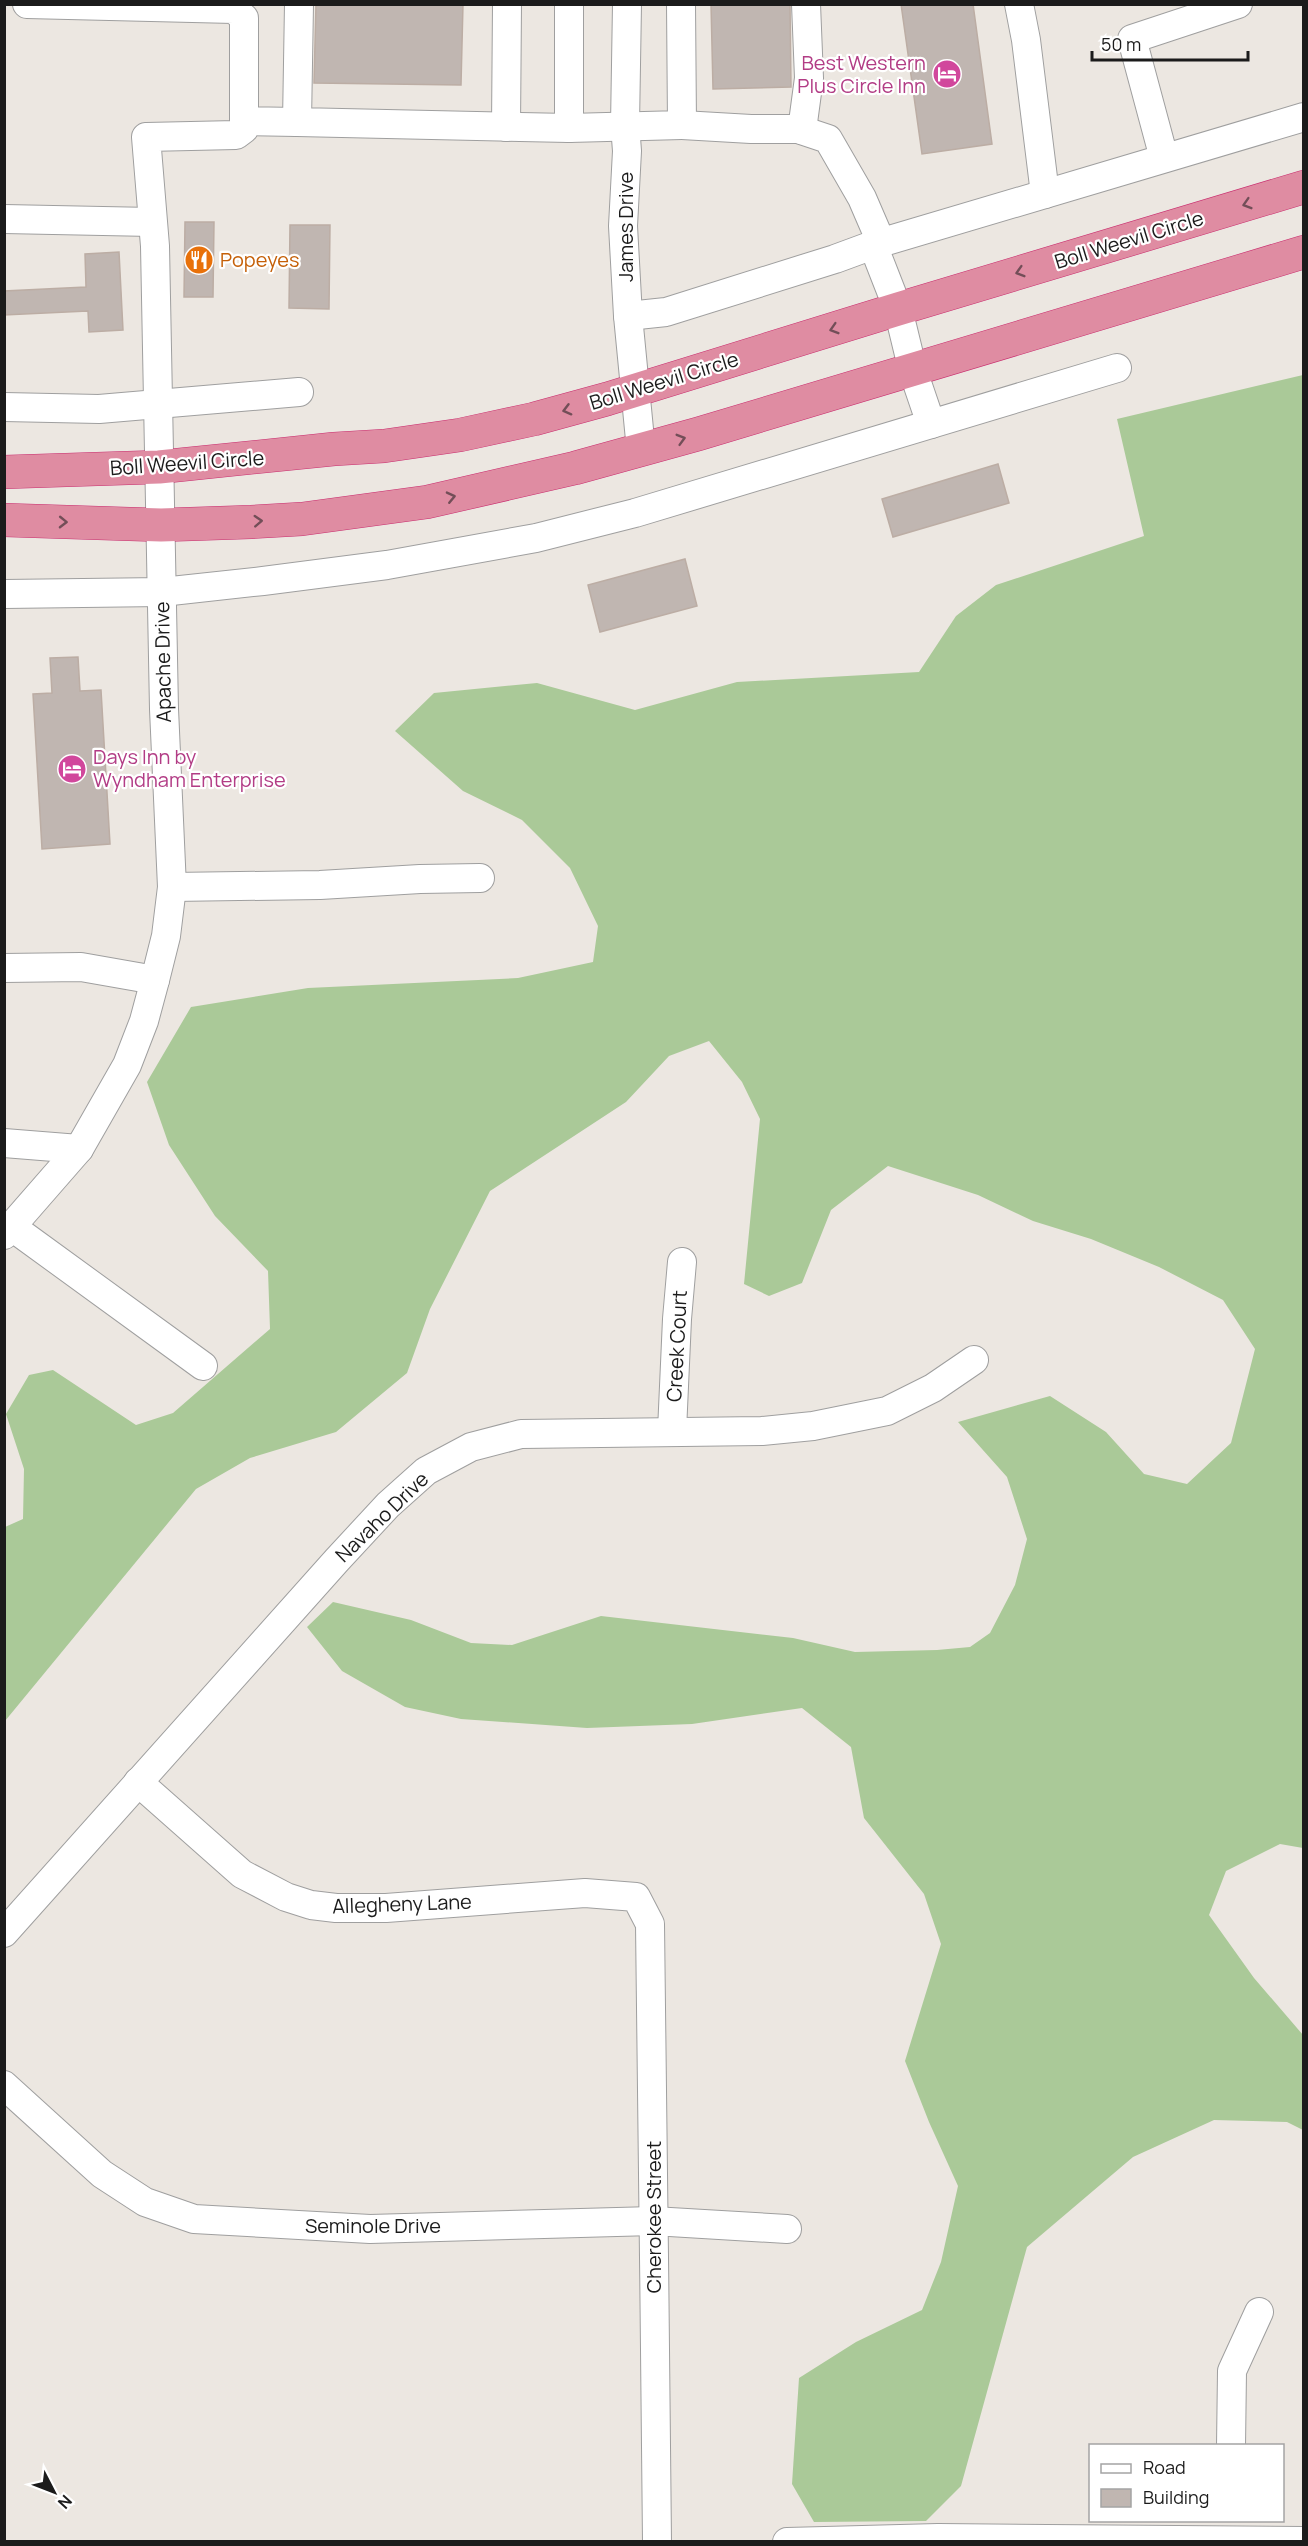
<svg xmlns="http://www.w3.org/2000/svg" width="1308" height="2546" font-family="Manrope,sans-serif">
<style>
.forest{fill:#aac998}
.building{fill:#c0b6b1;stroke:#bcada4;stroke-width:1.5}
.lines{fill:none;stroke-linecap:round;stroke-linejoin:round}
.minor-casing{stroke:#9f9f9f;stroke-width:30}
.highway-casing{stroke:#c92e6f;stroke-width:34}
.minor{stroke:#fff;stroke-width:28}
.highway{stroke:#df8ca2;stroke-width:33}
.oneway{stroke:#734e58}
.labels{text-anchor:middle;stroke-width:4.5;stroke-linejoin:round;paint-order:stroke}
.hotel-label{font-size:20px;fill:#b23c85;stroke:#fff;text-anchor:end}
.street-label{font-size:20px;fill:#1b1b1b;stroke:#fff}
.food-label{font-size:20px;fill:#c56008;stroke:#fff;text-anchor:start}
</style>
<rect width="100%" height="100%" fill="#ece7e1"/>
<!-- forest -->
<path class="forest" d="M1303,375V1848L1280,1844L1226,1871L1209,1915L1254,1978L1303,2035V2130L1287,2122L1214,2120L1133,2157L1027,2247L961,2486L926,2521L814,2522L792,2484L799,2378L856,2342L922,2310L941,2262L958,2186L929,2122L905,2061L941,1944L924,1894L864,1818L851,1747L802,1708L692,1724L587,1728L461,1719L405,1707L342,1671L307,1627L333,1602L411,1620L471,1643L512,1645L601,1616L793,1638L855,1652L937,1650L970,1647L990,1633L1015,1585L1027,1539L1007,1477L958,1422L1050,1396L1106,1432L1144,1474L1187,1484L1231,1443L1255,1349L1223,1300L1159,1267L1091,1239L1033,1221L978,1195L888,1166L831,1210L802,1283L769,1296L744,1284L760,1119L742,1082L709,1041L669,1056L626,1102L490,1191L430,1309L407,1373L336,1432L250,1458L196,1489L5,1721V1527L23,1519L24,1469L6,1414L29,1375L53,1370L136,1425L173,1413L270,1329L268,1271L215,1216L169,1145L147,1082L191,1007L308,988L518,978L593,962L598,926L570,868L522,820L463,791L395,731L434,693L537,683L635,710L737,682L919,672L956,616L996,585L1144,536L1117,419Z"/>
<!-- building -->
<g class="building">
<path d="M316,4H463L461,85L314,83Z"/>
<path d="M711,4H790L791,87L713,89Z"/>
<path d="M901,4H973L992,144L922,154Z"/>
<path d="M185,222H214L213,297H184Z"/>
<path d="M290,225H330L329,309L289,308Z"/>
<path d="M119,252L123,330L89,332L88,311L4,315V291L86,287L85,254Z"/>
<path d="M998,464L1009,503L893,537L882,499Z"/>
<path d="M685,559L697,606L600,632L588,585Z"/>
<path d="M78,657L80,691L101,690L110,844L42,849L33,694L52,693L50,658Z"/>
</g>
<g class="lines">
<!-- minor casing -->
<g class="minor-casing">
<g id="minor">
<path d="M27,4L234,9L244,18V121L297,122"/>
<path d="M299,4L297,122L569,128"/>
<path d="M569,4V128L682,125L681,4"/>
<path d="M627,4L625,125L627,151L623,226L628,316L641,450"/>
<path d="M1019,4L1026,40L1045,194"/>
<path d="M682,125L751,129H798L828,139L862,198L881,242"/>
<path d="M506,127L507,4"/>
<path d="M802,130L809,78L806,4"/>
<path d="M1164,158L1132,39L1238,4"/>
<path d="M4,219L152,222"/>
<path d="M873,245L898,309L913,371L931,424"/>
<path d="M628,316L666,312L835,259L873,245L1304,117"/>
<path d="M4,407L99,409L299,392"/>
<path d="M4,594L162,592L263,581L387,565L536,538L635,513L1117,368"/>
<path d="M172,887L320,885L420,879L480,878"/>
<path d="M4,968L81,967L155,980"/>
<path d="M4,1143L79,1149"/>
<path d="M12,1227L203,1366"/>
<path d="M4,1235L79,1149L127,1065L144,1021L155,980L166,936L172,887L164,709L155,246L146,137L236,135L244,129V121"/>
<path d="M672,1431L677,1319L682,1262"/>
<path d="M138,1782L242,1874L286,1897L311,1905L336,1908H386L585,1893L636,1897L650,1924C654,2130 654,2336 657,2542"/>
<path d="M4,1933L337,1560L388,1505L426,1471L471,1447L521,1434L762,1431L813,1426L887,1411L933,1388L974,1360"/>
<path d="M4,2085L102,2174L145,2202L194,2219L370,2229L653,2221L787,2229"/>
<path d="M1231,2446L1232,2371L1259,2312"/>
<path d="M787,2542L938,2538L1304,2541"/>
</g>
</g>
<!-- highway casing -->
<g class="highway-casing">
<g id="highway">
<path d="M4,472L159,467L334,449L384,446L460,435L534,419L607,399L898,309L1304,187"/>
<path d="M4,520L161,525L251,522L302,519L427,502L575,468L698,434L1304,252"/>
</g>
</g>
<!-- minor -->
<use href="#minor" class="minor"/>
<!-- highway -->
<use href="#highway" class="highway"/>
</g>
<!-- one-way arrows -->
<defs><path id="oneway-chevron" d="M-2-3.5L2.5 0L-2 3.5" fill="none" stroke-width="1.6" stroke-linecap="round" stroke-linejoin="round" transform="scale(1.5)"/></defs>
<g class="oneway">
<use href="#oneway-chevron" transform="translate(1247 204) rotate(163)"/>
<use href="#oneway-chevron" transform="translate(1020 272) rotate(163)"/>
<use href="#oneway-chevron" transform="translate(834 329) rotate(163)"/>
<use href="#oneway-chevron" transform="translate(567 410) rotate(165)"/>
<use href="#oneway-chevron" transform="translate(681 439) rotate(-16)"/>
<use href="#oneway-chevron" transform="translate(451 497) rotate(-13)"/>
<use href="#oneway-chevron" transform="translate(258 521) rotate(-3)"/>
<use href="#oneway-chevron" transform="translate(63 522) rotate(1)"/>
</g>
<!-- icons -->
<defs>
<g id="hotel-disc" transform="scale(1.5)"><circle r="9.5" fill="#d1479c" stroke="#fff"/><path d="M-6-4.5h1.5V1H6V5H4.5V3h-9V5H-6ZM-4 0a1.8 1.8 0 1 1 3.6 0ZM.5 0V-2.5h3Q6-2.5 6 0Z" fill="#fff"/></g>
<g id="restaurant-disc" transform="scale(1.5)"><circle r="9.5" fill="#e8710a" stroke="#fff"/><path d="M-5-6h1v4h1v-4h1v4h1v-4h1v5L-1.5 .5V6h-2V.5L-5-1ZM5-6V6H3V1.5H1.5Q1.5-4 5-6Z" fill="#fff"/></g>
</defs>
<g fill-rule="evenodd">
<use href="#hotel-disc" x="947" y="74"/>
<use href="#restaurant-disc" x="199" y="260"/>
<use href="#hotel-disc" x="72" y="769"/>
</g>
<g class="labels">
<!-- hotel labels -->
<g class="hotel-label">
<text x="926" y="70">Best Western<tspan x="926" dy="23">Plus Circle Inn</tspan></text>
<text x="93" y="764" text-anchor="start">Days Inn by<tspan x="93" dy="23">Wyndham Enterprise</tspan></text>
</g>
<!-- street labels -->
<g class="street-label">
<text transform="translate(626 227) rotate(-90)" y="7">James Drive</text>
<text transform="translate(1129 240) rotate(-17)" y="7">Boll Weevil Circle</text>
<text transform="translate(664 381) rotate(-17)" y="7">Boll Weevil Circle</text>
<text transform="translate(187 463) rotate(-4)" y="7">Boll Weevil Circle</text>
<text transform="translate(163 662) rotate(-91)" y="7">Apache Drive</text>
<text transform="translate(677 1346) rotate(-87)" y="7">Creek Court</text>
<text transform="translate(382 1517) rotate(-44)" y="7">Navaho Drive</text>
<text transform="translate(402 1904) rotate(-2)" y="7">Allegheny Lane</text>
<text transform="translate(654 2217) rotate(-90)" y="7">Cherokee Street</text>
<text x="373" y="2233">Seminole Drive</text>
</g>
<!-- food labels -->
<g class="food-label">
<text x="220" y="267">Popeyes</text>
</g>
</g>
<!-- border -->
<rect width="1308" height="2546" fill="none" stroke="#1b1b1b" stroke-width="12"/>
<!-- legend -->
<rect x="1089" y="2444" width="195" height="78" fill="#ffffff" stroke="#a4a4a4" stroke-width="1.5"/>
<rect x="1101" y="2464" width="30" height="9" fill="#ffffff" stroke="#a4a4a4" stroke-width="1.5"/>
<text x="1143" y="2474" font-size="18" fill="#1b1b1b">Road</text>
<rect x="1101" y="2489" width="30" height="18" fill="#c0b6b1" stroke="#a4a4a4" stroke-width="1.5"/>
<text x="1143" y="2504" font-size="18" fill="#1b1b1b">Building</text>
<!-- north arrow -->
<g transform="translate(54 2492) rotate(132)" stroke="#ffffff" stroke-width="4.5" paint-order="stroke">
<path d="M0-4.5L10 22L0 15L-10 22Z" fill="#1b1b1b"/>
<text y="-9" font-size="16" font-weight="bold" text-anchor="middle" fill="#1b1b1b">N</text>
</g>
<!-- scale -->
<path d="M1092 51v9h156v-9" fill="none" stroke="#1b1b1b" stroke-width="3"/>
<text x="1101" y="51" font-size="18" fill="#1b1b1b" stroke="#ffffff" stroke-width="4.5" paint-order="stroke">50 m</text>
</svg>
